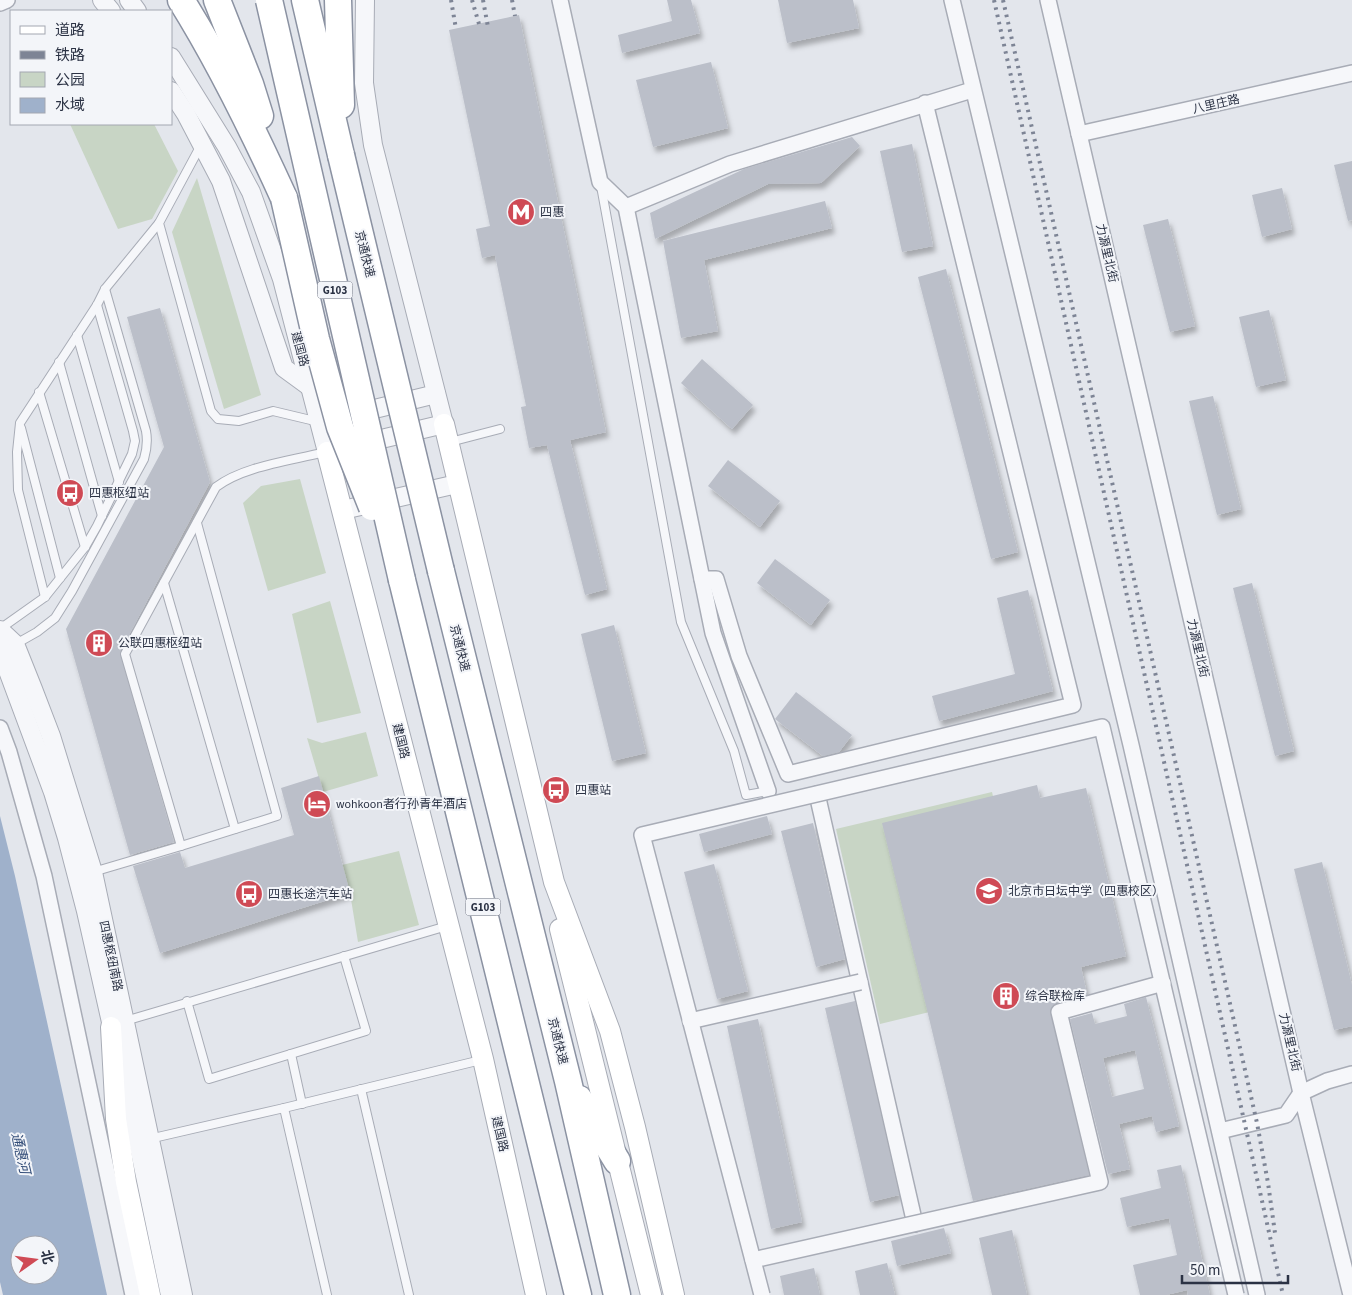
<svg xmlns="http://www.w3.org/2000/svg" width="1352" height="1295" font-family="'Source Sans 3','Noto Sans SC',sans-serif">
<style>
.green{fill:#c8d5c5}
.water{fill:#9fb1cb;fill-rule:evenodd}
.building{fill:#bbbfc9;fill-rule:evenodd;filter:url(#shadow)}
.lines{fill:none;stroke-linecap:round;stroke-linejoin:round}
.service-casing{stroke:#a8acb6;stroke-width:10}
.minor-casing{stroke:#a8acb6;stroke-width:18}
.tertiary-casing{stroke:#a8acb6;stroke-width:20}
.secondary-casing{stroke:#a8acb6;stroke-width:22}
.motorway-casing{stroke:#8b92a2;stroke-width:29}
.service{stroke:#f6f7fa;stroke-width:8}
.minor{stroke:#f6f7fa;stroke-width:15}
.tertiary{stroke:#f6f7fa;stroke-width:18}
.secondary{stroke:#fff;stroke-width:20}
.motorway{stroke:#fff;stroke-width:26}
.rail{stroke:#7d8495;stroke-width:4;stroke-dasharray:2.5 5;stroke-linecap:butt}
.minor-bridge-casing{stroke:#a8acb6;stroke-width:18;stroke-linecap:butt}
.motorway-bridge-casing{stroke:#8b92a2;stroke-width:29;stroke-linecap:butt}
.minor-bridge{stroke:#f6f7fa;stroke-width:15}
.motorway-bridge{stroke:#fff;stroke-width:26}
.labels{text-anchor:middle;stroke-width:4;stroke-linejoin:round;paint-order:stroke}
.shield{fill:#f3f5f9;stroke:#676c7a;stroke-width:1}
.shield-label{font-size:11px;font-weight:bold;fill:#2b3244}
.street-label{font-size:12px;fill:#2b3244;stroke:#f3f5f9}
.poi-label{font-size:12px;fill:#2b3244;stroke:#f3f5f9;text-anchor:start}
.water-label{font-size:14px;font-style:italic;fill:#344e79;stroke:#f3f5f9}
</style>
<defs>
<filter id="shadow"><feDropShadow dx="3" dy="5.5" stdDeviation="2.5" flood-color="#0004"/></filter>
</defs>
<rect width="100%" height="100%" fill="#e3e6ec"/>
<!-- green -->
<g class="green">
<path d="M70,124H154L178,171L152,219L118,229Z"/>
<path d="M197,178L261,395L224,409L172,232Z"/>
<path d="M300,479L326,573L268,591L243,503L261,486Z"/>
<path d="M330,601L361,713L317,723L292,614Z"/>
<path d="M366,732L378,776L323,792L307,738L322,743Z"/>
<path d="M992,792L1037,986L880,1024L836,829Z"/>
<path d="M399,851L419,925L358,942L350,893L342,865Z"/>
</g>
<!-- water -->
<path class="water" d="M0,816L15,876L107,1295H3L0,1282ZM20,1245H50V1275H20Z"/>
<!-- building -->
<g class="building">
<path d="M667,0H691L700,33L622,53L618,35L672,21Z"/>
<path d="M778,0H853L859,28L787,43Z"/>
<path d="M519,15L606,432L570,440L607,589L585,595L547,445L529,448L521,407L526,406L495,255L482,258L476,229L490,226L449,30Z"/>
<path d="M711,62L728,128L653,147L636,80Z"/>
<path d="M852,137L860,146L821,183L768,184L655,239L650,213L744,169Z"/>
<path d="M912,144L933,246L902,252L880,151Z"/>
<path d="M1352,161V220L1348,221L1334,165Z"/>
<path d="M1282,188L1292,229L1262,237L1252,195Z"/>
<path d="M825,201L832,228L704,260L718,331L681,338L663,241Z"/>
<path d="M1168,219L1195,326L1170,332L1143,225Z"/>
<path d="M946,269L1018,552L991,559L918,277Z"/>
<path d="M160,308L210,482L120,652L174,842L130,855L66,629L164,447L127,317Z"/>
<path d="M1269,310L1286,380L1256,387L1239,317Z"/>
<path d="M702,359L753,405L732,429L681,383Z"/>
<path d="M1213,396L1241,509L1217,515L1189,401Z"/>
<path d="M728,460L780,501L760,527L708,486Z"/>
<path d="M775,559L830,600L811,625L757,583Z"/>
<path d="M1252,583L1294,751L1275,756L1233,588Z"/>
<path d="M1028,590L1053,691L939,721L932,696L1015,674L997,598Z"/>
<path d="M614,625L646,753L612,761L581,634Z"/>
<path d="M796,692L852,735L839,752L823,756L775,719Z"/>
<path d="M319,776L350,893L160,953L133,866L180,852L185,868L294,835L281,788Z"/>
<path d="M1037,785L1040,798L1086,788L1126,956L1081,967L1087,994L1056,1003L1050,1010L1089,1175L973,1201L882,823Z"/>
<path d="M767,816L772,834L704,852L699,834Z"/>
<path d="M813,823L845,959L816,967L781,831Z"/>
<path d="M1322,862L1352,985V1026L1334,1030L1294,869Z"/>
<path d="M714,864L748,991L717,999L684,872Z"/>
<path d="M1146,997L1179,1126L1156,1132L1152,1116L1119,1124L1130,1169L1108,1174L1070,1019L1092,1013L1095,1024L1127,1016L1124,1004ZM1135,1050L1144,1089L1112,1097L1103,1058Z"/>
<path d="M855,1001L899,1195L870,1202L825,1008Z"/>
<path d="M758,1019L802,1222L771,1229L727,1026Z"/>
<path d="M1181,1165L1210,1295H1188L1187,1290L1166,1295H1140L1133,1265L1177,1255L1169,1218L1127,1227L1120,1198L1161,1188L1157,1170Z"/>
<path d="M944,1228L951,1253L897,1266L891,1241Z"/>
<path d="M1012,1230L1027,1295H992L979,1238Z"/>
<path d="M887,1263L895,1295H860L855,1271Z"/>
<path d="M814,1268L820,1295H784L780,1276Z"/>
</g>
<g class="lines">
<!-- service casing -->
<g class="service-casing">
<g id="service">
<path d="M201,145L159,223L211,411L218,419L239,421L273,411L319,422"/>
<path d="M601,186L681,622L734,751L746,795L768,791"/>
<path d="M77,335L119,482"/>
<path d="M59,362L102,516"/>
<path d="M39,392L85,547"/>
<path d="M21,428L60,578"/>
<path d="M450,442L500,429"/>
<path d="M164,583L235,829"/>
<path d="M45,597L18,490L17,452L20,423L97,305L105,289L159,223"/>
<path d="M0,629L45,597L85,547L97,526L132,454L135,441L133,431L97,305"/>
<path d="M14,645L37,632L55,618L72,591L144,459C147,449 148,442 146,431L105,289"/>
<path d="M181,846L125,654L216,487C244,466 290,461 325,452"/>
<path d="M93,872L181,846L277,816L197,523"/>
<path d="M187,1001L209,1079L366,1031L344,956"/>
<path d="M125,1021L447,926"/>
<path d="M291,1054L302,1104"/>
<path d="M361,1089L409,1295"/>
<path d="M149,1139L284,1108"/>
<path d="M327,1295L284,1108L481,1060"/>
</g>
</g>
<!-- minor casing -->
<g class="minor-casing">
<g id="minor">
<path d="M560,0L600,182L626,207L713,633L768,791"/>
<path d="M952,0L1131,745L1257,1295"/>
<path d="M1048,0L1301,1093L1351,1295"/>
<path d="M0,3L7,0"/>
<path d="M1079,134L1352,73"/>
<path d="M626,207L730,164L972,90"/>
<path d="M702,579H716L739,656L788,774L1073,705L925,103"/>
<path d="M0,728L9,752L44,876L133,1295"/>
<path d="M817,794L915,1224"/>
<path d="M1220,1131L1286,1115L1301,1093L1327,1081L1352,1074"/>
</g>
</g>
<!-- tertiary casing -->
<g class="tertiary-casing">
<g id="tertiary">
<path d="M102,0L111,11"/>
<path d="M129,0L137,11"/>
<path d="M171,57L227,147L251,192L282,279L327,452L444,424L373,145L364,83L365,0"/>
<path d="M171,91L186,114L221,181L284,368L310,387"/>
<path d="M354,414L436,394"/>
<path d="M343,510L457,484"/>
<path d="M0,630L15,644L33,689L51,736L93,872L183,1295"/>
<path d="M0,643L1,652L53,792L67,838L86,911L138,1142L170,1295"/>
</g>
</g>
<!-- secondary casing -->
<g class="secondary-casing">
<g id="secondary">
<path d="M444,424L554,882L610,1031L635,1127L674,1295"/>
<path d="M327,452L483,1059L536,1295"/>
<path d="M560,929L651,1295"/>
<path d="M111,1027L116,1119L126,1182L150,1295"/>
</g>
</g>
<!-- motorway casing -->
<g class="motorway-casing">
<g id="motorway">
<path d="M181,0C221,64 253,130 284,198"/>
<path d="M217,0L250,84L260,116"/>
<path d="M305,0L341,155"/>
<path d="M338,0L341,105"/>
<path d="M441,571L568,1081L617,1295"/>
<path d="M402,580L578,1295"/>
<path d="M579,1099L617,1161"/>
</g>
</g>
<!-- service -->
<use href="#service" class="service"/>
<!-- minor -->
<use href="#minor" class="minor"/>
<!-- tertiary -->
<use href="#tertiary" class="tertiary"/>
<!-- secondary -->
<use href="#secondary" class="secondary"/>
<!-- motorway -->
<use href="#motorway" class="motorway"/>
<!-- rail -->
<g class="rail">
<path d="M451,0L456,29"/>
<path d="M472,0L479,24"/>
<path d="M483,0L488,27"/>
<path d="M512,0L515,16"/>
<path d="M994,0L1283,1295"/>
<path d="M1003,0L1257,1123L1268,1183L1275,1233"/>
</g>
<!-- minor-bridge casing -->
<g class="minor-bridge-casing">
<g id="minor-bridge">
<path d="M690,1021L860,982"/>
<path d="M753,1260L1100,1182L1059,1012L1163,983"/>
<path d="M762,1295L642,835L1102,727L1236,1295"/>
</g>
</g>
<!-- motorway-bridge casing -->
<g class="motorway-bridge-casing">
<g id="motorway-bridge">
<path d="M269,0L402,580"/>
<path d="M341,155L441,571"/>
<path d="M284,198L316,339L340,427L372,507"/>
</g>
</g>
<!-- minor-bridge -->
<use href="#minor-bridge" class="minor-bridge"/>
<!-- motorway-bridge -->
<use href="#motorway-bridge" class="motorway-bridge"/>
</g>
<!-- icons -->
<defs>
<g id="metro-disc" transform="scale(1.4375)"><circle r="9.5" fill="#cf4a55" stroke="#f3f5f9"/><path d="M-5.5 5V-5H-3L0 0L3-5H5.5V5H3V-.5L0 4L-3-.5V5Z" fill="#fff"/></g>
<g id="bus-disc" transform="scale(1.4375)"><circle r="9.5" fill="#cf4a55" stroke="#f3f5f9"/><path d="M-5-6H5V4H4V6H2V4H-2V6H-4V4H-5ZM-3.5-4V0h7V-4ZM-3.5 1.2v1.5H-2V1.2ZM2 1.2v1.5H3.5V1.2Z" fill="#fff"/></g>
<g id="building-disc" transform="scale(1.4375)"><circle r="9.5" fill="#cf4a55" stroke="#f3f5f9"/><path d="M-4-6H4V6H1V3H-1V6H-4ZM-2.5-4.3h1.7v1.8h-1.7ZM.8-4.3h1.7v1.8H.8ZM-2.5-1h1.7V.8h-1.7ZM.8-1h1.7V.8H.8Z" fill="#fff"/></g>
<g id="hotel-disc" transform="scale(1.4375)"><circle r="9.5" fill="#cf4a55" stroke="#f3f5f9"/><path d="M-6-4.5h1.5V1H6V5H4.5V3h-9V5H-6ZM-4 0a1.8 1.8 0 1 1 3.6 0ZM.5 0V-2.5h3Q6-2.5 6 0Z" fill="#fff"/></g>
<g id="school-disc" transform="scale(1.4375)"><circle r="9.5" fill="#cf4a55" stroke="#f3f5f9"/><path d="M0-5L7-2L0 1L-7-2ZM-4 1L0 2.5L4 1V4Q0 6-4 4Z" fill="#fff"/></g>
</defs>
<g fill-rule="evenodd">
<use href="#metro-disc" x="521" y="212"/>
<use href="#bus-disc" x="70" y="493"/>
<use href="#building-disc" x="99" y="643"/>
<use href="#bus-disc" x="556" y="790"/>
<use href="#hotel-disc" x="317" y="804"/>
<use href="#school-disc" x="989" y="891"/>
<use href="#bus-disc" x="249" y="894"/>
<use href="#building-disc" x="1006" y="996"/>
</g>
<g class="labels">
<!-- shield labels -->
<g class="shield">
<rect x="317.5" y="281.5" width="35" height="17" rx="4"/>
<rect x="465.5" y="898.5" width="35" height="17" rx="4"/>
</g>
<g class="shield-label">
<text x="335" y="294">G103</text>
<text x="483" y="911">G103</text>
</g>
<!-- street labels -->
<g class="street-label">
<text transform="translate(1216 104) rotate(-13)" y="4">八里庄路</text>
<text transform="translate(1107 253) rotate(77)" y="4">力源里北街</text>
<text transform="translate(365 254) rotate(76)" y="4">京通快速</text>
<text transform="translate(300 349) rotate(75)" y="4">建国路</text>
<text transform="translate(460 648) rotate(76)" y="4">京通快速</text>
<text transform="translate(1198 648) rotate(77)" y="4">力源里北街</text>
<text transform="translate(401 741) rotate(76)" y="4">建国路</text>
<text transform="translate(111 956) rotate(78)" y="4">四惠枢纽南路</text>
<text transform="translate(558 1041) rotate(76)" y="4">京通快速</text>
<text transform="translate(1290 1042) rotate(77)" y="4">力源里北街</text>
<text transform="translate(500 1134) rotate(77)" y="4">建国路</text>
</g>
<!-- poi labels -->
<g class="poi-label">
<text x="540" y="216">四惠</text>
<text x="89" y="497">四惠枢纽站</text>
<text x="118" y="647">公联四惠枢纽站</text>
<text x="575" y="794">四惠站</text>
<text x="336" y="808">wohkoon者行孙青年酒店</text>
<text x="1008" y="895">北京市日坛中学（四惠校区）</text>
<text x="268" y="898">四惠长途汽车站</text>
<text x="1025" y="1000">综合联检库</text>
</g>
<!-- water labels -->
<g class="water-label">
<text transform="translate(21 1153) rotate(77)" y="5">通惠河</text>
</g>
</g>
<!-- legend -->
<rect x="10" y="10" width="162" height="115" fill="#f3f5f9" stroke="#a3a7b1"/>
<rect x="20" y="26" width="25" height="8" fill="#ffffff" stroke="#a3a7b1"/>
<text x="55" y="35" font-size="15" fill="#2b3244">道路</text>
<rect x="20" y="51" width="25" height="8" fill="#7d8495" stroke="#a3a7b1"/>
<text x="55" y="60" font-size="15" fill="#2b3244">铁路</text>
<rect x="20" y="72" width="25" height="15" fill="#c8d5c5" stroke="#a3a7b1"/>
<text x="55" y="85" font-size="15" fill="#2b3244">公园</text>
<rect x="20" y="98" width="25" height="15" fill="#9fb1cb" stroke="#a3a7b1"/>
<text x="55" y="110" font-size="15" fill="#2b3244">水域</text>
<!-- north arrow -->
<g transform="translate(35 1260) rotate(76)"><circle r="24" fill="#f3f5f9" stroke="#a3a7b1"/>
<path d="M0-4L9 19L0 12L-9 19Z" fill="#cf4a55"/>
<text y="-8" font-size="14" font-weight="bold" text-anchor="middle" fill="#2b3244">北</text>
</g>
<!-- scale -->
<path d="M1182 1275v8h106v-8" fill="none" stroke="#2b3244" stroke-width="2.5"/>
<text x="1190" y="1275" font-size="15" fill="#2b3244" stroke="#f3f5f9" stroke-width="4" paint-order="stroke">50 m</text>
</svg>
